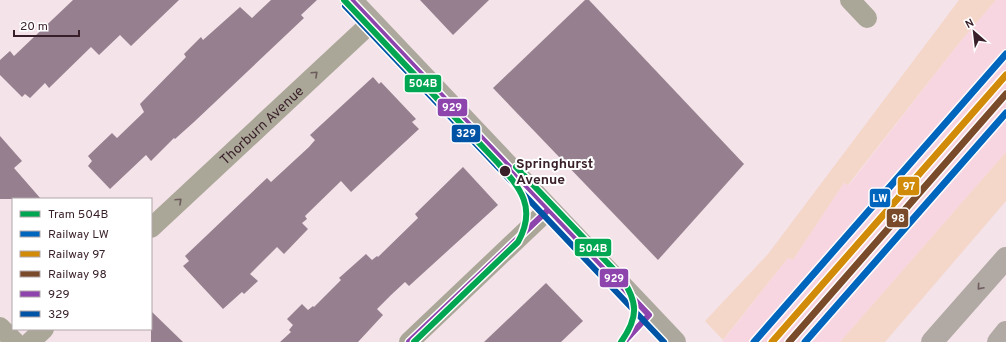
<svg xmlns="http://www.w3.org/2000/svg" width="1006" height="342" font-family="Overpass,sans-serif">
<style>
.built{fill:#f8d6e1}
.green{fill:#f5d7ca}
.building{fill:#96808f}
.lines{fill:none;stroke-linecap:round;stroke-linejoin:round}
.street{stroke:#aaa798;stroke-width:20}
.secondary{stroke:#ada89d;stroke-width:22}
.highway{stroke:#b1a9a3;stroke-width:22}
.bus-1-casing{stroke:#fff;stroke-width:9}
.bus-2-casing{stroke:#fff;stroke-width:9}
.bus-1{stroke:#8e44ad;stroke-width:6}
.bus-2{stroke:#0054a6;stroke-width:6}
.rail-1-casing{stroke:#fff;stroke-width:10}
.rail-2-casing{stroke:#fff;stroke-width:10}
.rail-3-casing{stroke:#fff;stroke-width:10}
.rail-1{stroke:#0065bd;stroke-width:7}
.rail-2{stroke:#d18b08;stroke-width:7}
.rail-3{stroke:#7a4b2a;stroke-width:7}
.tram-1-casing{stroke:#fff;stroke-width:9}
.tram-1{stroke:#00a651;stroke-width:6}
.oneway{stroke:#6c5c5b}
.oneway2{stroke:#6f5d60}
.stop-dot{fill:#391f29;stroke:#fff;stroke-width:1.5}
.labels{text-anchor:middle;stroke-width:4;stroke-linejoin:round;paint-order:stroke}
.street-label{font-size:14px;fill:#391f29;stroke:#fff}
.stop-label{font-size:14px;font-weight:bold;fill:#391f29;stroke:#fff;text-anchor:start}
.line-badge{stroke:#fff;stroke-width:1.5}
.badge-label{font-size:11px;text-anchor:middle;font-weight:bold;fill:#fff}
</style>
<rect width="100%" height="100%" fill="#f4e3e9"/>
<!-- built -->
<path class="built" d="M996,0H1006V152L840,342H722L788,258L793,260L844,183L849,185L960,42Z"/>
<!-- green -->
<g class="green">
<path d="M959,0H996L960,42L848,185L844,183L793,260L788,258L723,340L705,321L768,254Z"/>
<path d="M1006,152V201L885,342H840Z"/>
</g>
<!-- building -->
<g class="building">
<path d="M73,0H179L131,46L120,35L99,55L91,47L49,88L45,83L30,98L25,94L22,97L0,75V60L10,51L14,56Z"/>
<path d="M271,0H317L301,15L304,18L194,122L175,139L174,138L151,161L146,155L110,189L88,166L92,161L88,156L112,133L117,138L144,112L140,104L186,57L184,54L201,37L203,40L240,7L252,18Z"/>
<path d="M420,0H489L453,35Z"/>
<path d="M585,0H589L744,164L658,260L493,88Z"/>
<path d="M373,77L379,84L381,82L416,119L412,122L419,129L351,192L341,181L305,216L307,219L302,223L308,229L284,254L277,247L250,274L258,281L244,294L242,292L223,309L183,266L189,261L185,256L267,178L271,182L309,147L315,140L310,135Z"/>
<path d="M0,136L22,161L14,168L41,199H0Z"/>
<path d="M463,167L498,205L409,286L405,282L391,295L377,309L383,315L358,342H280L291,332L289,330L293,325L287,319L302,304L308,310L313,306L314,307L341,280L339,278L366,254L372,260L377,256L378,257L418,218L415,214Z"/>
<path d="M546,283L583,321L561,342H484Z"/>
<path d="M151,311L183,342H151Z"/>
</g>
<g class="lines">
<!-- street -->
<g class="street">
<path d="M850,0L867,18"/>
<path id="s1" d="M151,228L372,22"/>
<path d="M0,327L15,342"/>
<path d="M30,342L44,329"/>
<path d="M409,342L549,209"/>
</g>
<!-- secondary -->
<path class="secondary" d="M351,0L675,342"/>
<!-- highway -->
<g class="highway">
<path d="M932,342L1006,258"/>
<path d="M998,342L1006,332"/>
</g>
<!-- bus-1 casing -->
<g class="bus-1-casing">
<g id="bus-1">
<path d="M351,0L649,315L624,342"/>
<path d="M409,342L549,209"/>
</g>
</g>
<!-- bus-2 casing -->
<g class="bus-2-casing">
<path id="bus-2" d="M345,6L664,342"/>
</g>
<!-- bus-1 -->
<use href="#bus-1" class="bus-1"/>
<!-- bus-2 -->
<use href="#bus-2" class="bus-2"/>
<!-- rail-1 casing -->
<g class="rail-1-casing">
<g id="rail-1">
<path d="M754,342L1006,54"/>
<path d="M805,342L1006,113"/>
</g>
</g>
<!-- rail-2 casing -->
<g class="rail-2-casing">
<path id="rail-2" d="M772,342L1006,75"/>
</g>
<!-- rail-3 casing -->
<g class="rail-3-casing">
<path id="rail-3" d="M789,342L1006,94"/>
</g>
<!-- rail-1 -->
<use href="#rail-1" class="rail-1"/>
<!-- rail-2 -->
<use href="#rail-2" class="rail-2"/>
<!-- rail-3 -->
<use href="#rail-3" class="rail-3"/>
<!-- tram-1 casing -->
<g class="tram-1-casing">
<g id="tram-1">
<path d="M344,0L498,163C521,189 537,208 518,242L414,342"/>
<path d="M516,167L621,277C638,302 639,317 621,342"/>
</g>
</g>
<!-- tram-1 -->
<use href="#tram-1" class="tram-1"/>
</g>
<!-- one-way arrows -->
<defs><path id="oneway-chevron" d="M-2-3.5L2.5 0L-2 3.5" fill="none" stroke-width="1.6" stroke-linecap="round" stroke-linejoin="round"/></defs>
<g class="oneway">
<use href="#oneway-chevron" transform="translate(315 74) rotate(-43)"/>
<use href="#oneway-chevron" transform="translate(179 201) rotate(-43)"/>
</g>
<use class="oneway2" href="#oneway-chevron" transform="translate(980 287) rotate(131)"/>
<!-- markers -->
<circle class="stop-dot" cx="505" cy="171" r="6"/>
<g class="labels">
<!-- street labels -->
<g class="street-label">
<text dy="5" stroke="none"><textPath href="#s1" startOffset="151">Thorburn Avenue</textPath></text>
</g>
<!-- stop labels -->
<g class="stop-label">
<text x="516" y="168">Springhurst<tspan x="516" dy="16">Avenue</tspan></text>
</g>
</g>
<g class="line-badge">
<rect x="404" y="74" width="38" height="19" rx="4" fill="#00a651"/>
<rect x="437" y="98" width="31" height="19" rx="4" fill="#8e44ad"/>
<rect x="451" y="124" width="30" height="19" rx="4" fill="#0054a6"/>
<rect x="897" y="176" width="23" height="20" rx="4" fill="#d18b08"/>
<rect x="869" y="188" width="22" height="20" rx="4" fill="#0065bd"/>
<rect x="886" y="208" width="23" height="20" rx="4" fill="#7a4b2a"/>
<rect x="574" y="238" width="38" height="19" rx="4" fill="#00a651"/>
<rect x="599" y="268" width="30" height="20" rx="4" fill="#8e44ad"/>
</g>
<g class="badge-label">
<text x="423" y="87">504B</text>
<text x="452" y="111">929</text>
<text x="466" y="137">329</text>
<text x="909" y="190">97</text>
<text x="880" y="202">LW</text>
<text x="898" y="222">98</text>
<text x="593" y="252">504B</text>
<text x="614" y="282">929</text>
</g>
<!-- legend -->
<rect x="12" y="198" width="140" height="132" fill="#ffffff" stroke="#b0a5a9"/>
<rect x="20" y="211" width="20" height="6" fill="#00a651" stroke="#b0a5a9"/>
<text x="48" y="218" font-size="12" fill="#391f29">Tram 504B</text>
<rect x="20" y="231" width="20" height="6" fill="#0065bd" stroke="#b0a5a9"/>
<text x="48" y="238" font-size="12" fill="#391f29">Railway LW</text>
<rect x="20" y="251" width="20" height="6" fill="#d18b08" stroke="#b0a5a9"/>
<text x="48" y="258" font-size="12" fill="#391f29">Railway 97</text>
<rect x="20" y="271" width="20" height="6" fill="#7a4b2a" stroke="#b0a5a9"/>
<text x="48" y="278" font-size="12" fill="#391f29">Railway 98</text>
<rect x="20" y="291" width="20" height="6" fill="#8e44ad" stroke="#b0a5a9"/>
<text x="48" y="298" font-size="12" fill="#391f29">929</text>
<rect x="20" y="311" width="20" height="6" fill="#0054a6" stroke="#b0a5a9"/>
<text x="48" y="318" font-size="12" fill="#391f29">329</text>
<!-- north arrow -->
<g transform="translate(974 32) rotate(332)" stroke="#ffffff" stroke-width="3" paint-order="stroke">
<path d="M0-3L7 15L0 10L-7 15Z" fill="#391f29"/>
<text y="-6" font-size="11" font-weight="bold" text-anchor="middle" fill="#391f29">N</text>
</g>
<!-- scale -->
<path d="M14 30v6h65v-6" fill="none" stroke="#391f29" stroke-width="2"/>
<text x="20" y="30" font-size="12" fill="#391f29" stroke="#ffffff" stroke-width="3" paint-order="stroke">20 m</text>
</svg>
